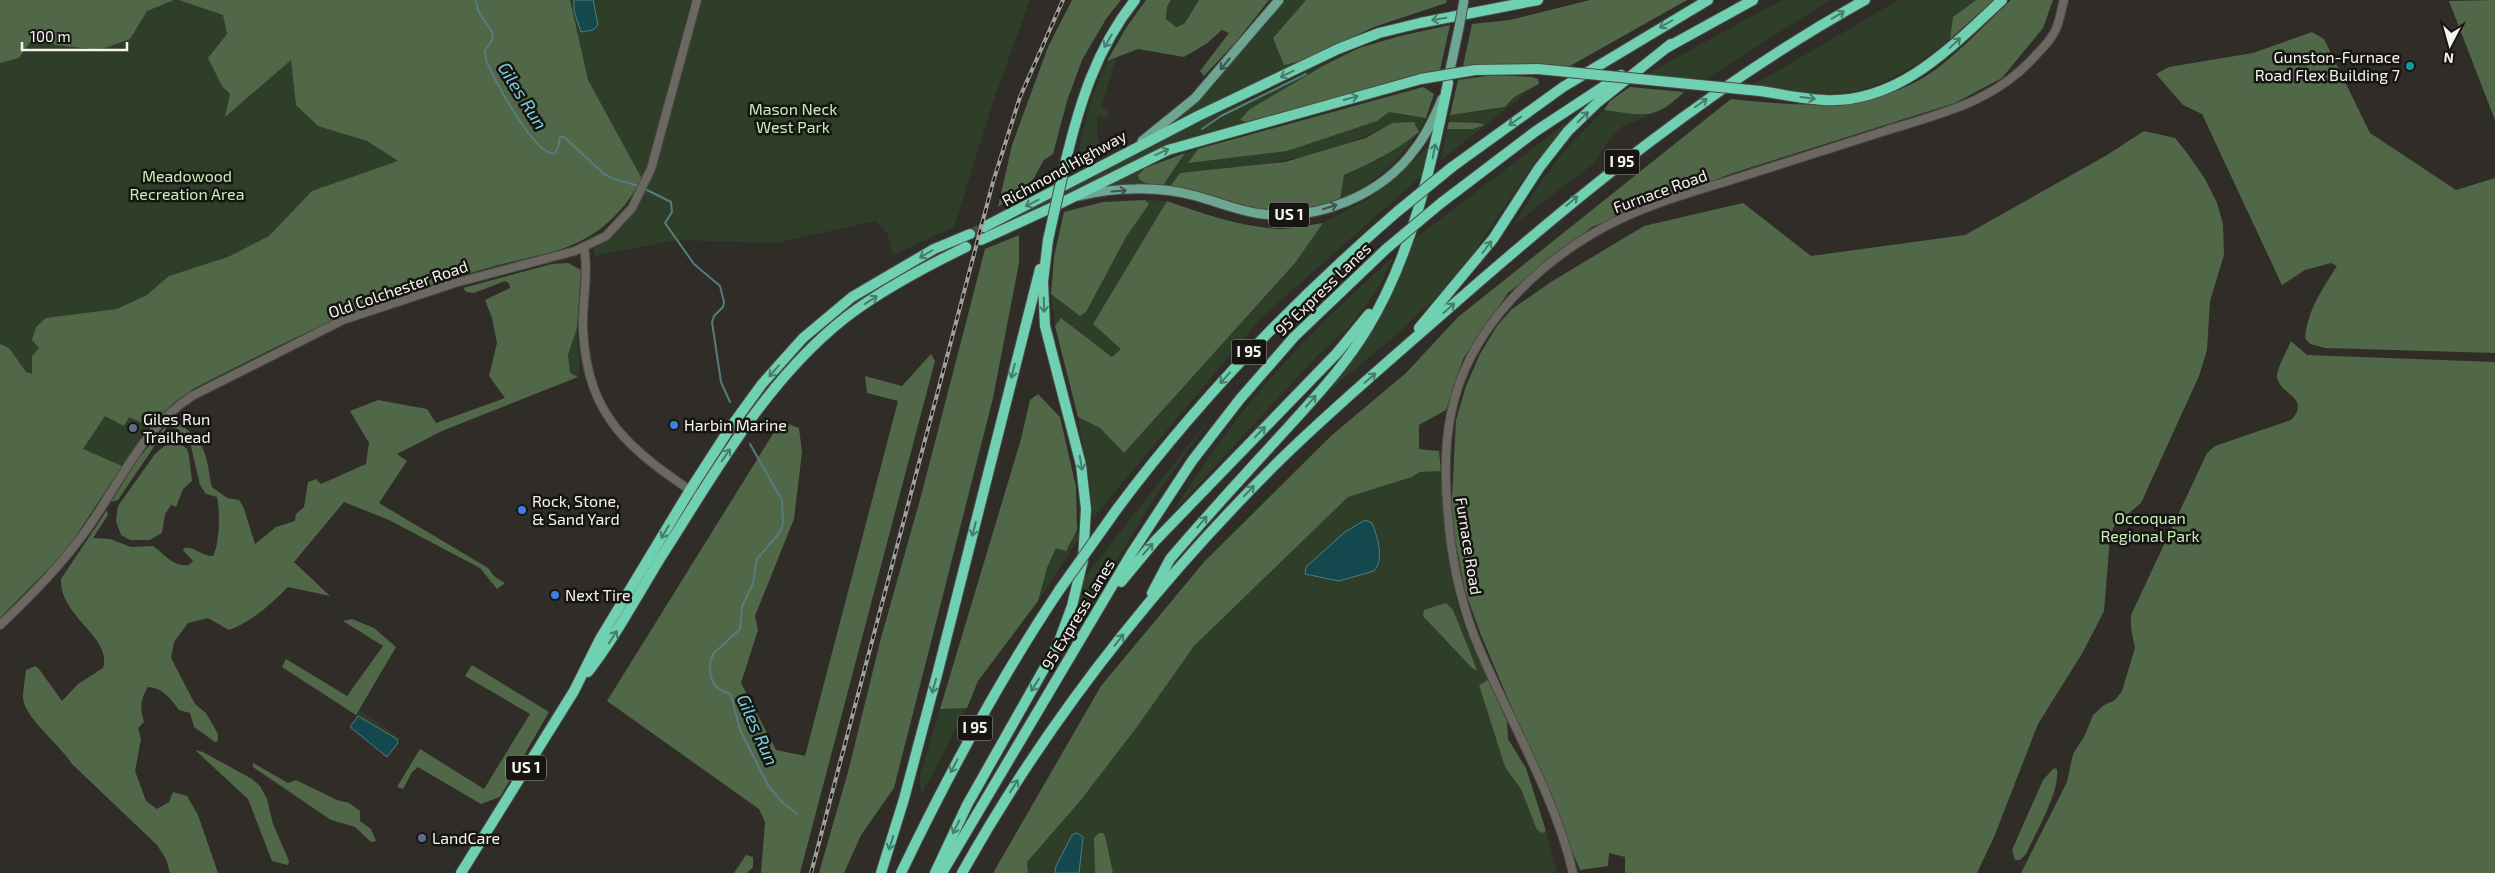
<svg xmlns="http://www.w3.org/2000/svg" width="2495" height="873" font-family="'Exo 2',sans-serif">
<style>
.green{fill:#2e3e28}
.forest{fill:#516848}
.water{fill:#12484e;stroke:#567c7f}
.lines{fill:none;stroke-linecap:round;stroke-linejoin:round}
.stream{stroke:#567c7f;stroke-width:2}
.highway-tunnel{stroke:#4e4a45;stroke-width:10;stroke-dasharray:10 5;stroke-linecap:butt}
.secondary-casing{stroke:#4d4a46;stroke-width:10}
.primary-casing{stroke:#4d4a46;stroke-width:11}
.highway-casing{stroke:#4d4a46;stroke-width:12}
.secondary{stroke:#6b6761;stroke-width:8}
.primary{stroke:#6da692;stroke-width:9}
.highway{stroke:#6fd0b2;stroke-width:10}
.rail-casing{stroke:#a4a19d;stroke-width:4}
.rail{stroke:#161512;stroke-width:2;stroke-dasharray:5.5;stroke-linecap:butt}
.primary-bridge-casing{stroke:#4d4a46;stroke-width:11;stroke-linecap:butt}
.highway-bridge-casing{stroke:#4d4a46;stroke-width:12;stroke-linecap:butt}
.primary-bridge{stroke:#6da692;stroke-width:9}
.highway-bridge{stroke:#6fd0b2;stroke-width:10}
.oneway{stroke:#477c6a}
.oneway2{stroke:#3d564c}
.culture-dot{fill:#0f9aa8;stroke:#161512;stroke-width:2}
.shop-dot{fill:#3f7fe0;stroke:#161512;stroke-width:2}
.service-dot{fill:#5c6f8a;stroke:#161512;stroke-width:2}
.labels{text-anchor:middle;stroke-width:5;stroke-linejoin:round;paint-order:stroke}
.shield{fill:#161512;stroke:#b3b1ad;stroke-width:1}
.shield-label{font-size:15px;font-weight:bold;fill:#f6f4f0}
.poi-label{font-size:16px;fill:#f6f4f0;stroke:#161512;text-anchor:start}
.park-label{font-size:16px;fill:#c6efb8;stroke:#161512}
.street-label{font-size:16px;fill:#f6f4f0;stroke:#161512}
.water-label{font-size:18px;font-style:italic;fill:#79d1db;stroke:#161512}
</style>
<rect width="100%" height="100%" fill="#302c27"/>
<!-- green -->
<g class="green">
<path d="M0,0H691L647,168L633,196L623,208L601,229L573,245L556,251L447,280L369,306L294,338L193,389L175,402L149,427L66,551L0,618Z"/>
<path d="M701,0H1030L993,102L954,227L893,255L888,235L876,221L775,243L677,240L594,256V248C654,204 656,166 674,100C683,67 692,34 701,0Z"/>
<path d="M1171,0H1199L1181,26L1171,25L1166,19L1167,7Z"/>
<path d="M1286,0H1306L1273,38L1302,61L1221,98L1161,131L1195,104Z"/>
<path d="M1782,0H1830L1706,79L1643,76Z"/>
<path d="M1898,0H1976L1953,17L1950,39C1917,66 1881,90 1837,94C1815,96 1776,88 1752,86Z"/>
<path d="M1359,48L1323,66L1240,120L1246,122L1174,142L1043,208L983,234L1198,122C1253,100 1304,71 1359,48Z"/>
<path d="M1117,57L1101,107L1108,110L1110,114L1106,118L1097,116V131L1101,152L1074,171L1090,102L1107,61Z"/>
<path d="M1531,89L1440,161L1447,129H1473L1471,122H1449L1450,115L1505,108L1514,97Z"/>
<path d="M1588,106L1535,162L1464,267L1437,297L1397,334L1328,392L1363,346L1382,311L1416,238Z"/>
<path d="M1604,110L1649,116L1623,126L1610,139L1594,163L1514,225L1533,193L1562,153Z"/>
<path d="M1389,112L1426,118C1406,156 1378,181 1340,200L1344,175L1382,158L1392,123C1328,160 1253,167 1180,173L1169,188L1094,190L1145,168L1138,175L1162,187L1185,153L1198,149L1189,162L1377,121Z"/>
<path d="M1430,145L1424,174L1262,317L1093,518L1089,479L1078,417L1100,428L1124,453L1295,263L1323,223L1368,199L1396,178Z"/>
<path d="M1145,200L1167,201L1093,324L1122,348L1113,357L1061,318L1055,326L1051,294L1080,316L1126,237L1148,204Z"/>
<path d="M1394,256L1379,287L1350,326L1317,356L1172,513C1194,479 1216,445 1241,414C1286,357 1340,304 1394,256Z"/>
<path d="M577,328C577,345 582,360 578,377L570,373L568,355Z"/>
<path d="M1217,409L1158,493L1067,641L1083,579Z"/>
<path d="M1441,471C1444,520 1447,571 1462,619C1469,640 1479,660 1488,680L1479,685L1505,767L1521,789L1537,830L1542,833L1546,831L1557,873H1028L1027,862L1137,727L1194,646L1348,497L1412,477L1420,472Z"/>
<path d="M1077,530L1079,538L1038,601L1047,568L1056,548L1066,550Z"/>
<path d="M967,708L921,796L920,775L940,709Z"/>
<path d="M359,709L364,713L403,741L397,739L356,715Z"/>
</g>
<!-- forest -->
<g class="forest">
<path d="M0,0H174L147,11L130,39L105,48L92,49L55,45L49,38L30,42L19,58L0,63Z"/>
<path d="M179,0H570L588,80L642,179C628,203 612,223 588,237C561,253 528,257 498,265C465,274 432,284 400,295C328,319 260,355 193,389L175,402L149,426L129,417L124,426L105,416L83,449L122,466L66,551L0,618V344L9,348L26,372L32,374V356L39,348L32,340L36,327L46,318L117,309L147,295L169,276L228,257L269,236L312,191L398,161L367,141L318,126L296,105L291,60L225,117L230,94L222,86L208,58L227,34L223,15Z"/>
<path d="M1072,0H1121L1106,19L1082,60L1067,101L1053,154L1044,160L1031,183L998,207L1012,145L1048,47Z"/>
<path d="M1146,0H1171L1167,7L1166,19L1176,27L1184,24L1199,0H1269L1235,43L1204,76L1200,71L1229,33L1222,30L1206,44L1184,57L1138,49L1107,61L1126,28Z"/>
<path d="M1306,0H1447L1446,3L1374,27L1302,61L1284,65L1273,38Z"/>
<path d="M1590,0H1687L1570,66H1463L1472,24L1510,20Z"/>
<path d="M1976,0H1994L1950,39L1953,17Z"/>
<path d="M2011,0H2053L2043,28L2002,78L1955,103L1733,173L1592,227L1508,293L1463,359L1446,410L1419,425V449L1439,451L1441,471L1420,472L1412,477L1348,497L1194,646L1137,727L1080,801L1027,862L1028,873H993L1101,686L1204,562L1332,435L1406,373L1458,317L1731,99C1801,106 1874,114 1935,70C1962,50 1986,23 2011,0Z"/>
<path d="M2495,0V120L2449,1Z"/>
<path d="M1450,25L1440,70L1246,122L1240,120L1250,109L1323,66L1359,48L1400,36Z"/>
<path d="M2312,32L2324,39L2370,133L2456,190L2495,178V353L2325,348L2310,344L2305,338C2308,309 2322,290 2337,266L2331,263L2305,270L2282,285L2202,114L2183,105L2156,74L2169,67L2253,53Z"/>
<path d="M1494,75L1532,77L1538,79L1539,84L1514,97L1505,107L1450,115L1458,80Z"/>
<path d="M1423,87L1434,94L1426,118L1389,112L1377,121L1287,151L1188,163L1198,149Z"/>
<path d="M1630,87L1684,92C1653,122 1643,115 1604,110L1610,101Z"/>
<path d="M1414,122L1419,132C1396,151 1371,163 1344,175L1340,200L1315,207L1290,211H1267L1191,191L1169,188L1180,173L1285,162L1366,138L1392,123Z"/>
<path d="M1449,122L1479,123L1484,125L1473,129H1447Z"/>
<path d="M2144,131L2175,138L2187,153L2205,179L2217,203L2223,224L2224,255L2210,301L2207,350L2199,376L2141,503L2114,526L2110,537L2104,611L2083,652L2038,724L1994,837L1977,873H1625V857L1609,853L1608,866L1580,870L1481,635L1465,591L1451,518L1456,420L1466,386L1480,354L1497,326L1512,309L1551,282L1644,226L1743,203L1811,256L1965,235L2107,155Z"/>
<path d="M1185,153L1162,187L1145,183L1139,179L1138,175L1145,168Z"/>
<path d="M1145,200L1149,204L1126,237L1086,312L1080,316L1051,294L1054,257L1064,212L1103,202Z"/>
<path d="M1167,201C1204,214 1241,227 1280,229C1294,229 1309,225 1323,223L1295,263L1124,453L1100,428L1078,417L1055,326L1061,318L1112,357L1121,349L1093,324Z"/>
<path d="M1019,235V263L993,398L894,788L861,835L844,873H819L848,772L881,638L921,496L985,249Z"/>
<path d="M568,263L581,270L577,328L568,355L570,373L578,377L442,431L397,454L407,461L379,503L488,568L494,576L505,583L497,589L480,568L389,520L344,502L294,562L330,596L288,587C271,604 253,621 229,630L208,618L188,623L174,642L171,658L195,704L206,713L218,734V741L215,742L194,727L190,713L179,710C170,698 163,688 148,687C140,699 140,709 144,722L138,728L141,739L135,771L146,801L157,809L169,802L173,792L187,796L198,815L218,873H170L166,859L157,845L72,764C60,745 24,717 23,698C23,689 25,679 26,670L35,666L39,669L62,701L78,684L103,668C113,637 59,617 61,579L107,510L108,515L93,538L110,539L131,547L153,546C166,555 172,567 189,565L193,561L183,550L184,548C195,546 203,557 213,556C220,543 220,511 217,497L206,494L200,485L191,446L181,439L177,429L168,426L118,500L111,502L138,459L174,416C179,425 186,428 193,435C209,451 207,467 212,487L227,498L239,500L243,506L255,544L276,527L295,521L296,514L304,507L308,482L316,479L321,484L366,464L369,443L350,411L378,400L427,409L436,423L505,398L489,376L497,343L492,318L485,300L510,288L509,283L505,281L474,293L466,292L463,288L552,264Z"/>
<path d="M2291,341L2307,355L2495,362V873H2021L2067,782L2073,754L2085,735L2093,715L2104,705L2115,700L2122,691L2135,648L2131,628V615L2207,453L2215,446L2291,420C2311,398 2282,396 2277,378C2275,371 2288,349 2291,341Z"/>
<path d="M931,354L935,361L800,873H761L765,822L759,809L607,701L781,421L799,428L802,452L794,519L755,616L758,630L741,683L776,750L805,756L898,401L867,393L865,376L902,386Z"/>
<path d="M1038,394L1060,417L1076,487L1077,530L1066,551L1056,548L1047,568L1038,601L978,681L967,708L940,709L1021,439L1030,400Z"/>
<path d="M167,444L173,445L181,444L187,449L189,456L192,481L183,489L176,507L171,505L165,514L162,533L150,540H130L121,535L116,521L118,506L155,454Z"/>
<path d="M1446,603L1453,610L1477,670L1473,669L1423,616L1424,610Z"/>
<path d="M352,619L374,628L396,647L356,715L282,667L286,659L347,696L383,646L343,621Z"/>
<path d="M472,665L549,712L500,797L481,804L418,767L412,772L403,789L397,787L420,749L484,789L530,714L465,676Z"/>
<path d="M1488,680L1507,721L1508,739L1526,768L1546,831L1542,833L1537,830L1521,789L1505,767L1479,685Z"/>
<path d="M195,750L203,752L252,779L260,786L267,799L273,824L289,861L288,865L272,861L248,799Z"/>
<path d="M253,763L288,783L296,780L337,800L349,803L360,811V821L371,829L376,841L371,842L355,827L331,820L253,767Z"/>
<path d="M2054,768L2057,769C2060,792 2036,832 2026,854L2020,860H2015L2012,850L2043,780Z"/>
<path d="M1099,833H1103L1105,836L1113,873H1095L1094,838Z"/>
<path d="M746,855L753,857V867L747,873H734Z"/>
</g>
<!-- water -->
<g class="water">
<path d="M574,0H593L598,25L593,30L581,32L574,11Z"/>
<path d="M1365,520L1372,523C1377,536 1385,559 1374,571L1339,581L1305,574L1306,567L1345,532Z"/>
<path d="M358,716L397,739L398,743L387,757L350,727Z"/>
<path d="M1077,833L1083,837L1079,873H1055L1056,866L1072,835Z"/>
</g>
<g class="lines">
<!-- stream -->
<g class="stream">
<path d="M476,0C478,28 506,27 485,50L486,60C494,79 533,153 554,154L558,148L560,137H564L604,174L614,179L639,186"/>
<path d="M1202,129L1221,116L1306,74"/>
<path d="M643,188L671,202L672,212L665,223L694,264L720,286L724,302L723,307L714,316L712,322L721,382L730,402"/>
<path d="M750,444L782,500L783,522L781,531L757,559L753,583L742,607L740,629L713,654C708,664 709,683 719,689C723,692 727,692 731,695L740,730L769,787L783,803L797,814"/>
</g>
<!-- highway-tunnel -->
<path class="highway-tunnel" d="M970,234L984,227"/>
<!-- secondary casing -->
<g class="secondary-casing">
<g id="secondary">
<path d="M584,248C589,275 582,302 583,329C587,419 631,450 700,497"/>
<path d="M0,625C29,598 58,568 82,536C118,488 140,430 192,396L343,320L455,283L575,251L606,236L632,208L651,169L697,0"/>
<path d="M1573,873C1553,788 1504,713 1473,633C1459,595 1451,555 1448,515C1445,482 1444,446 1451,414C1467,329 1539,260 1614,222C1650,204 1689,193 1728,181C1780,164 1833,148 1885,131C1942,113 1995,102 2036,55C2043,48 2051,40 2055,31C2060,21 2061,10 2064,0"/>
</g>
</g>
<!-- primary casing -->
<g class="primary-casing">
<g id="primary">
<path d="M1448,79L1459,28"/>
<path d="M1142,141L1195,98L1279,0"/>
<path d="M1079,196C1116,187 1159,186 1196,196C1218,202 1239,211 1262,214C1318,221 1382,195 1415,149C1427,134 1435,116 1442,99"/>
</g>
</g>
<!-- highway casing -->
<g class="highway-casing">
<g id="highway">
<path d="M1666,48L1753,0"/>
<path d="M1475,70L1538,69"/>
<path d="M1760,91C1781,94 1803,99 1824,100C1899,104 1952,46 2002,0"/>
<path d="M1065,164C1079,105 1096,49 1135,0"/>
<path d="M1452,167L1563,87L1708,0"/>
<path d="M1441,203L1536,131L1621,75"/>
<path d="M984,227L1198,116L1338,49L1379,33L1420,23L1538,0"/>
<path d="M981,240L1053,207L1168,150L1421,79"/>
<path d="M1419,328L1493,239L1539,168L1568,131L1598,102L1671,44"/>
<path d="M1117,509C1199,399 1295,300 1398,211"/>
<path d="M1121,582L1155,541L1337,353L1369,314"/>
<path d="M1152,593L1170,559C1209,513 1250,469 1291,424C1318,394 1346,364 1367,329C1412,255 1431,167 1448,83"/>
<path d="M588,672C616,636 637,596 661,557C715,473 765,381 845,318C881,290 925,267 966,247"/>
<path d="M461,873L574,691L600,639L690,490L730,428L762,384L803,338L852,297L934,249L970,234"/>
<path d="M881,873L904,799L938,671L1040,269"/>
<path d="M901,873C948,775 999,680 1060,589"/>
<path d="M935,873L967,805L1058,644L1072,606L1083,560L1086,509L1081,465L1045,326L1043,282L1048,240"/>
<path d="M942,873L1131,554L1192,461L1240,399L1294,337L1386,249"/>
<path d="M962,873C1047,721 1156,583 1280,460C1336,405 1397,354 1456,302C1585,189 1714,84 1865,0"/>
</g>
</g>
<!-- secondary -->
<use href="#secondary" class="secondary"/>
<!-- primary -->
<use href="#primary" class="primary"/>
<!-- highway -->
<use href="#highway" class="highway"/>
<!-- rail casing -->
<g class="rail-casing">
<path id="rail" d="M811,873L993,182L1020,97L1063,0"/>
</g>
<!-- rail -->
<use href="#rail" class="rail"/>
<!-- primary-bridge casing -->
<g class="primary-bridge-casing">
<path id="primary-bridge" d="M1459,28L1464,0"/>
</g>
<!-- highway-bridge casing -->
<g class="highway-bridge-casing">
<g id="highway-bridge">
<path d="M1538,69L1760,91"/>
<path d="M1421,79L1475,70"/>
<path d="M1398,211L1452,167"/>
<path d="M1048,240L1065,164"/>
<path d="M1386,249L1441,203"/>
<path d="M1060,589L1117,509"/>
</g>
</g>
<!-- primary-bridge -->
<use href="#primary-bridge" class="primary-bridge"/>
<!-- highway-bridge -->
<use href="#highway-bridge" class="highway-bridge"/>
</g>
<!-- one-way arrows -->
<defs><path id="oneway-shaft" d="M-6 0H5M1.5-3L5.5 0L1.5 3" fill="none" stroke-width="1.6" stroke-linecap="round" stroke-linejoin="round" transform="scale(1.25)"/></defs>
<g class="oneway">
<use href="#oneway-shaft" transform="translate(1838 15) rotate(-31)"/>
<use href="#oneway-shaft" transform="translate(1439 19) rotate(170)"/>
<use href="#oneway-shaft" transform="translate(1666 24) rotate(150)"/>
<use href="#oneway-shaft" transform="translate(1108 41) rotate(120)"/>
<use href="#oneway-shaft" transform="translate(1955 43) rotate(-43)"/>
<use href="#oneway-shaft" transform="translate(1287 74) rotate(154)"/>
<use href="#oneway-shaft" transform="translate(1351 98) rotate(-15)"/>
<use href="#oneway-shaft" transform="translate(1808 98) rotate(7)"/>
<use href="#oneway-shaft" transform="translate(1701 103) rotate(-35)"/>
<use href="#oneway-shaft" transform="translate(1583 117) rotate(-44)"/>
<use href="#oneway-shaft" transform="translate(1515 121) rotate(145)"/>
<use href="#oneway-shaft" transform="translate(1434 151) rotate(-79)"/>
<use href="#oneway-shaft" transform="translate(1162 152) rotate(-24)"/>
<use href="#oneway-shaft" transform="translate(1572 201) rotate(-40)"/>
<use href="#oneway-shaft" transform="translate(1032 203) rotate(153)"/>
<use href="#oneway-shaft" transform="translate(1487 247) rotate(-53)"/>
<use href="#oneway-shaft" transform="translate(926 254) rotate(150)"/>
<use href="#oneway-shaft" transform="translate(871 300) rotate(-33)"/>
<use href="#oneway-shaft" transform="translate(1044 305) rotate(88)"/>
<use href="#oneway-shaft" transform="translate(1449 308) rotate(-41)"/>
<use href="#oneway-shaft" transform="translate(774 371) rotate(131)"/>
<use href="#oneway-shaft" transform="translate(1013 371) rotate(104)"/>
<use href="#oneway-shaft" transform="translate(1225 378) rotate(132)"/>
<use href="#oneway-shaft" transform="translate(1370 378) rotate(-41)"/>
<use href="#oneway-shaft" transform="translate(1311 401) rotate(-49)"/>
<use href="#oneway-shaft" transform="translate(1260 432) rotate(-46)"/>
<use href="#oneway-shaft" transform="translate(726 455) rotate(-55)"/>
<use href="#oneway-shaft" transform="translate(1081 463) rotate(80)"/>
<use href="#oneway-shaft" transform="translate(1249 491) rotate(-46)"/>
<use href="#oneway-shaft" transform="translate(1202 522) rotate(-49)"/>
<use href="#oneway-shaft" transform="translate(974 529) rotate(104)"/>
<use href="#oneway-shaft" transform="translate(665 532) rotate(121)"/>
<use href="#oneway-shaft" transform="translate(1148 549) rotate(-49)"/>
<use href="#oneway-shaft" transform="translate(613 637) rotate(-57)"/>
<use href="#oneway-shaft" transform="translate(1119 640) rotate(-52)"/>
<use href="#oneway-shaft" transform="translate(1035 685) rotate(122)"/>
<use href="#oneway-shaft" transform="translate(934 686) rotate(106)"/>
<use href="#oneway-shaft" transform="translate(954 766) rotate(118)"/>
<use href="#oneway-shaft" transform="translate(1014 786) rotate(-58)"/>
<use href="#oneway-shaft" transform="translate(956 827) rotate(116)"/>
<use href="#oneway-shaft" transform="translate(891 843) rotate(108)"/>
</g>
<g class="oneway2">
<use href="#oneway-shaft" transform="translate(1225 64) rotate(130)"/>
<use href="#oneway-shaft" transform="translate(1119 191) rotate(-4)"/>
<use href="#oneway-shaft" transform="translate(1330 207) rotate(-17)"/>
</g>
<!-- markers -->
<circle class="culture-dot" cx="2410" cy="66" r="5"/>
<g class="shop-dot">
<circle cx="674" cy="425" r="5"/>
<circle cx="522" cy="510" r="5"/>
<circle cx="555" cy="595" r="5"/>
</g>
<g class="service-dot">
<circle cx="133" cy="428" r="5"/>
<circle cx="422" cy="838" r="5"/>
</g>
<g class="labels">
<!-- shield labels -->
<g class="shield">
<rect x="1604.5" y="149.5" width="35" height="25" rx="4"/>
<rect x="1269" y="202.5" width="40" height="25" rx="4"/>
<rect x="1231.5" y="339.5" width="35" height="25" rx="4"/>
<rect x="957.5" y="715.5" width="35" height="25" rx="4"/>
<rect x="506" y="755.5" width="40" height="25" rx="4"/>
</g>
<g class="shield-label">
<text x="1622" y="167">I 95</text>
<text x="1289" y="220">US 1</text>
<text x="1249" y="357">I 95</text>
<text x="975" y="733">I 95</text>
<text x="526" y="773">US 1</text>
</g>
<!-- poi labels -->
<g class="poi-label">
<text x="2400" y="63" text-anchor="end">Gunston-Furnace<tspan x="2400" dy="18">Road Flex Building 7</tspan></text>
<text x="143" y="425">Giles Run<tspan x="143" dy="18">Trailhead</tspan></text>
<text x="684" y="431">Harbin Marine</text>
<text x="532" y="507">Rock, Stone,<tspan x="532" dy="18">&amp; Sand Yard</tspan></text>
<text x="565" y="601">Next Tire</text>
<text x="432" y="844">LandCare</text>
</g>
<!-- park labels -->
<g class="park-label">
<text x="793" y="115">Mason Neck<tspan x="793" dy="18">West Park</tspan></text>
<text x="187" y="182">Meadowood<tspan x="187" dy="18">Recreation Area</tspan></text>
<text x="2150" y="524">Occoquan<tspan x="2150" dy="18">Regional Park</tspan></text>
</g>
<!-- street labels -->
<g class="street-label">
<text transform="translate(1064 168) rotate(-29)" y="6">Richmond Highway</text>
<text transform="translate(1660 191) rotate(-20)" y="6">Furnace Road</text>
<text transform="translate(398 289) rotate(-19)" y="6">Old Colchester Road</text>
<text transform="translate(1323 289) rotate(-44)" y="6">95 Express Lanes</text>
<text transform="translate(1469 546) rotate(81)" y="6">Furnace Road</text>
<text transform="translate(1078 614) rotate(-59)" y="6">95 Express Lanes</text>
</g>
<!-- water labels -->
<g class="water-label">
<text transform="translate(522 96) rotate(58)" y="6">Giles Run</text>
<text transform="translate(757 730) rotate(66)" y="6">Giles Run</text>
</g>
</g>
<!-- north arrow -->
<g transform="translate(2450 45) rotate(186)" stroke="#161512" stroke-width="4" paint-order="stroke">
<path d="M0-4L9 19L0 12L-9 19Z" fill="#f6f4f0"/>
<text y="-8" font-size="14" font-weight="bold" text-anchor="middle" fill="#f6f4f0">N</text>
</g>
<!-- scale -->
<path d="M22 42v8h105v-8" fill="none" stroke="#f6f4f0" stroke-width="2.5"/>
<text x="30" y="42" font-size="15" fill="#f6f4f0" stroke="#161512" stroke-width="4" paint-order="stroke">100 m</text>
</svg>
